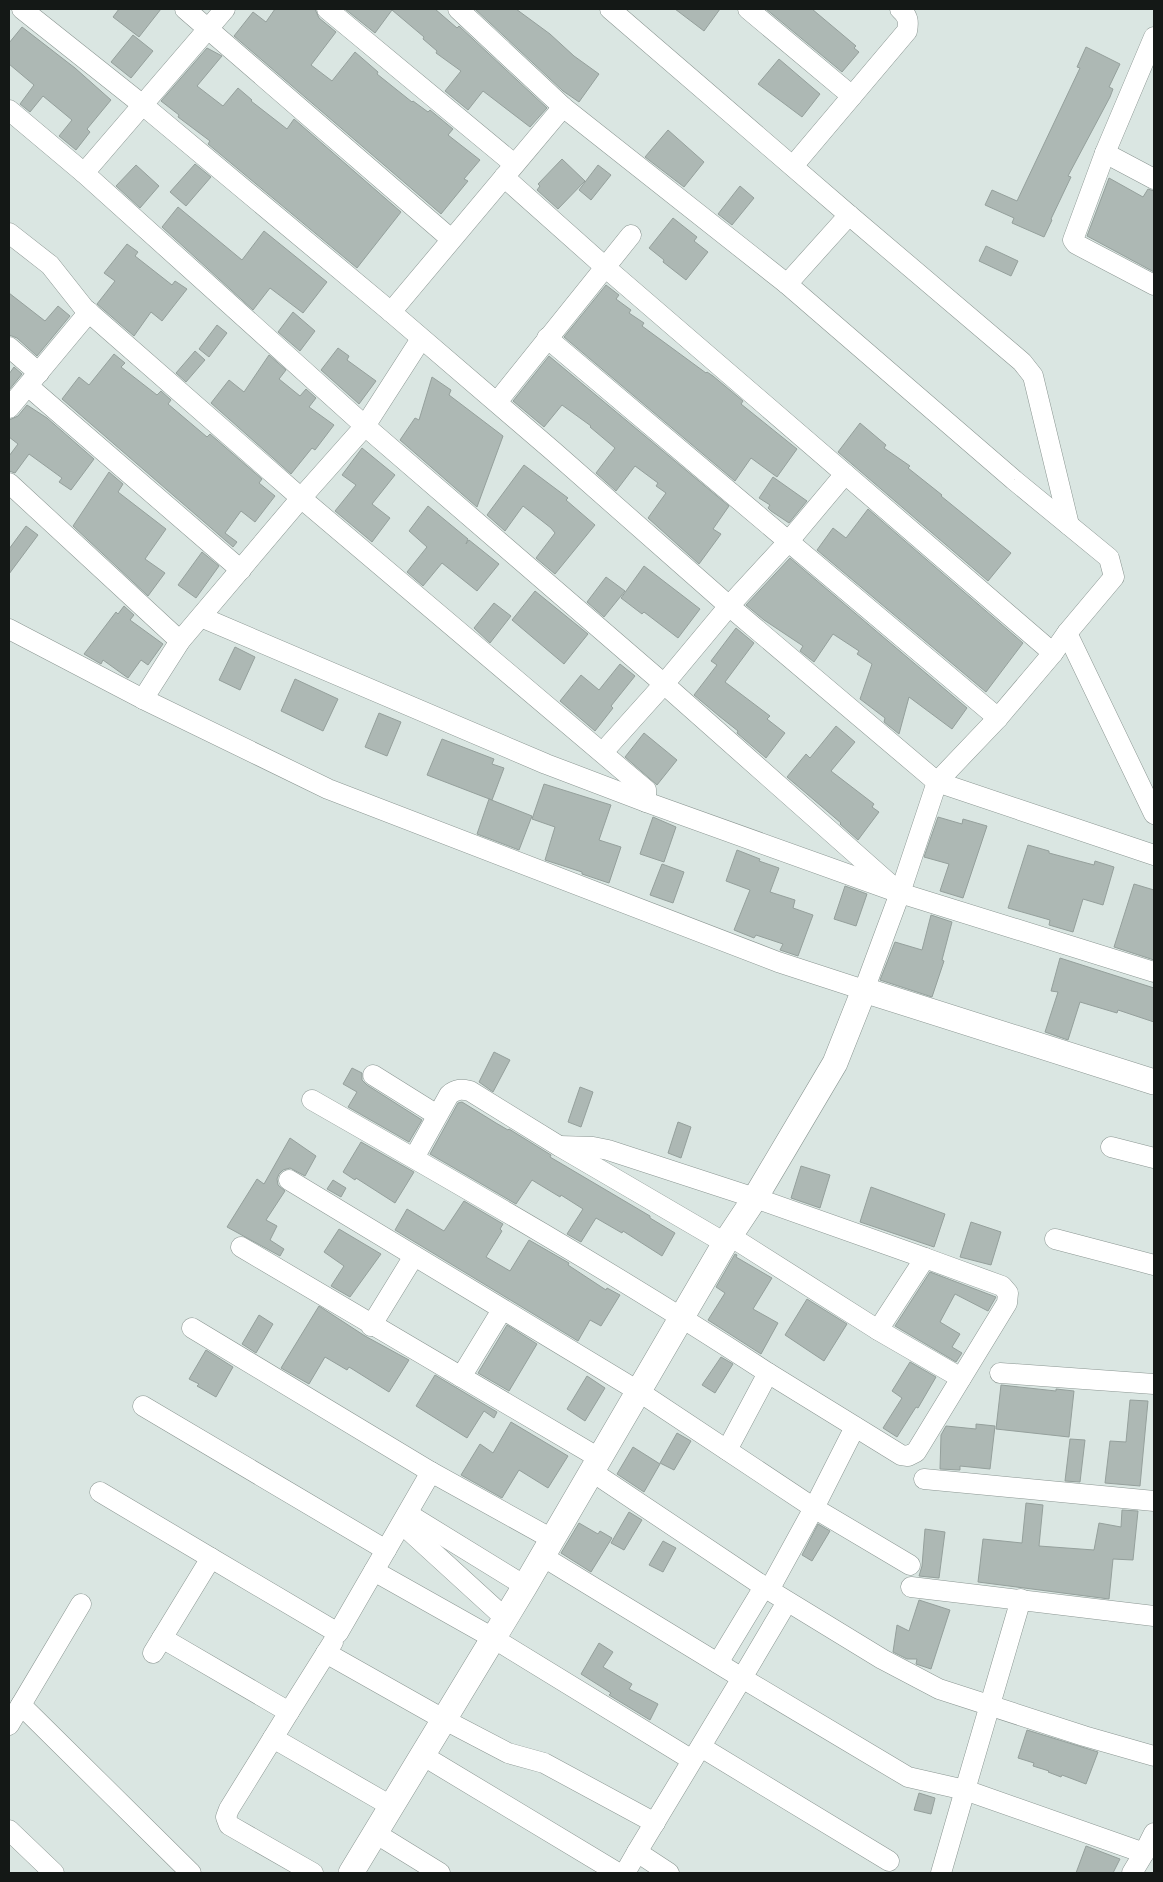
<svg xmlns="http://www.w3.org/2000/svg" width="1163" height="1882" font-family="'Alegreya Sans',sans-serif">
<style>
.building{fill:#adb8b4;stroke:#95a09c}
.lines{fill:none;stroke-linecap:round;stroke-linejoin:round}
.minor-casing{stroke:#8b9692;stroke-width:21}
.tertiary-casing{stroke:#8b9692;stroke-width:26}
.minor{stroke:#fff;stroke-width:20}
.tertiary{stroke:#fff;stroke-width:25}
</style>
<rect width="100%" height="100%" fill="#dae6e2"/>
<!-- building -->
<g class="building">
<path d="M119,9H161L139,37L113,17Z"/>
<path d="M275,9H315L319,18L336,32L311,65L332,81L355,52L378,72L377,74L412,102L413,101L428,112L430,110L453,129L448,135L480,160L464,179L468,181L441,214L234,36L253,12L266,22Z"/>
<path d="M345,9H435L457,28L459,26L547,108L530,127L483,91L468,110L445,91L461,71L436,53L437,51L423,39L424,37L392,10L375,33Z"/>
<path d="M475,9H516L550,34L574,56L599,74L579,102L563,91Z"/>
<path d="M675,9H720L704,31Z"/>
<path d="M766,9H812L856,46L854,48L859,52L842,72Z"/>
<path d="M22,27L75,68L111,100L87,129L90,132L76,150L59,136L72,120L43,96L30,112L20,104L34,85L9,64V43Z"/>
<path d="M133,35L153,51L131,78L111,62Z"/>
<path d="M1086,47L1120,64L1109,87L1113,89L1110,97L1068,176L1071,177L1051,219L1052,220L1044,237L1012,223L1014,218L985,205L992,190L1017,201L1080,68L1077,67Z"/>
<path d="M207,48L222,56L197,86L223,106L238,88L252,100L251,101L287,129L294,119L401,212L357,268L208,144L210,141L178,117L179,115L161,101Z"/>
<path d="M779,59L820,94L802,117L758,84Z"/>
<path d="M668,130L704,162L684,187L645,157Z"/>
<path d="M562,159L585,181L558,209L537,190L540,186L538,184Z"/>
<path d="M195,164L211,177L186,206L170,192Z"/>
<path d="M136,165L159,186L140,208L116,186Z"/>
<path d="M598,165L611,175L591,200L579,190Z"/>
<path d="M1109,178L1143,197L1148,189L1154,191V272L1087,236Z"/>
<path d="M740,186L754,198L732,225L718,214Z"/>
<path d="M178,207L242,260L264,231L327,282L303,313L270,288L253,310L162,227Z"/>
<path d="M673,218L697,237L694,241L708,252L686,280L663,262L664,260L649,248Z"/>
<path d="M127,244L138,252L135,256L172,285L175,281L187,289L162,321L151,312L134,336L97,304L115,281L104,273Z"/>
<path d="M986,246L1018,261L1011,276L979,261Z"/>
<path d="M606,285L619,295L616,299L631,310L629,313L644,323L642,326L706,373L707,372L713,376L743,401L741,404L797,449L777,477L751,458L735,481L564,337Z"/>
<path d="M9,293L45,321L58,306L70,316L37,356L17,338L9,335Z"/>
<path d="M293,312L315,331L300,351L278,332Z"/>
<path d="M217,325L227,333L209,357L199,349Z"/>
<path d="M338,348L349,356L347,360L376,381L359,404L321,370Z"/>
<path d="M195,351L205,360L186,382L176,373Z"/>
<path d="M114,354L125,363L121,367L157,395L161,391L171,400L168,404L207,437L210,434L262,479L259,483L275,496L255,522L241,511L225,533L237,542L233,547L62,399L79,377L89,385Z"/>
<path d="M269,355L286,370L279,379L300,396L306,389L316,398L309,407L334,425L315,450L312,448L291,474L211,403L229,380L244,392Z"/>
<path d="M549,356L729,506L713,529L721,534L699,564L648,518L666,493L656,486L658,483L635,466L616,491L596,473L615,448L590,427L591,426L562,405L544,427L513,401Z"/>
<path d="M14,367L22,374L9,390V374Z"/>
<path d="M432,377L451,390L449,395L503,436L477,507L400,440L415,418L419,420Z"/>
<path d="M27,405L47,418L94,459L71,490L59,482L62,478L29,454L15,473L9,471V456L18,444L9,437V420L18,416Z"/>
<path d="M860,423L886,445L884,448L910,466L908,468L942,495L941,496L1011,553L988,581L838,452Z"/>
<path d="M362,448L395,475L372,504L390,518L372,542L335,511L356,485L342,475Z"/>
<path d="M524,465L568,498L566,500L595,525L555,574L536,558L555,533L551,528L523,506L505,531L487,515Z"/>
<path d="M109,472L123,484L118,492L166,529L145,559L165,573L148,596L73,526Z"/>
<path d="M773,477L807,501L789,523L771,511L768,508L770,505L759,498Z"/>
<path d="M428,506L468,539L466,544L469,540L499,564L477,591L442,563L423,586L407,572L427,547L409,531Z"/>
<path d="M868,509L1023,643L986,692L817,550L833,528L846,538Z"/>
<path d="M26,526L38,535L9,574V549Z"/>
<path d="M202,552L219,566L196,598L178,585Z"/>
<path d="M790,558L967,708L952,729L909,697L899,734L884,722L885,718L860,699L872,664L857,654L859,651L833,634L814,662L800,651L803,646L764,620L746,605Z"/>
<path d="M644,566L700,609L678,638L644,612L642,614L621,598Z"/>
<path d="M606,577L625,591L604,617L587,602Z"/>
<path d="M535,591L588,634L564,664L512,620Z"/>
<path d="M494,603L511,616L490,643L474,628Z"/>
<path d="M124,606L134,615L130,620L163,644L148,665L141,660L128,678L103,660L101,664L84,654L116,612L118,614Z"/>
<path d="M736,628L754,643L725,682L770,716L767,719L785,733L766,758L737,733L738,731L719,716L694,695L717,665L711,661Z"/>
<path d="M235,647L255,657L240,690L219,680Z"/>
<path d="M620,664L635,676L611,706L613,708L595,731L560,701L581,675L599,690Z"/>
<path d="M295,679L338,699L323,731L281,711Z"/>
<path d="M379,713L401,722L387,756L365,747Z"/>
<path d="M836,726L855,742L831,771L874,804L872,807L879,812L858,840L840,824L841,823L787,777L806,754L810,758Z"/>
<path d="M644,733L677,760L657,785L625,757Z"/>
<path d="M442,739L494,759L492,764L504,768L492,800L427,775Z"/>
<path d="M544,784L611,805L599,840L621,847L609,883L582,874V872L545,860L555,827L532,819Z"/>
<path d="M489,799L532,816L519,850L477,834Z"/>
<path d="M653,817L676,827L664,862L640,854Z"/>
<path d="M938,817L962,824L963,819L987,826L963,898L940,891L949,864L924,857Z"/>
<path d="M1028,845L1049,851V853L1094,865L1095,861L1114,867L1103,905L1083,899L1073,932L1049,925L1050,920L1008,908Z"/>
<path d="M737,850L760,859L759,861L779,868L770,892L795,900L793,908L813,915L798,956L780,950L783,944L756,935L754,938L734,930L750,890L726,881Z"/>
<path d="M662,864L684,872L673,903L650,895Z"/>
<path d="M1134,884L1154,890V960L1114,947Z"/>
<path d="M845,886L867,894L856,926L834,919Z"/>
<path d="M931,915L952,922L942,960L944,961L932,997L880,980L895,942L922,950Z"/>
<path d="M1060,958L1154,988V1022L1118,1010L1117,1013L1080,1002L1068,1040L1045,1032L1058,992L1051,991Z"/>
<path d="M494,1052L510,1060L493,1092L479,1082Z"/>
<path d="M352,1068L362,1073V1080L367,1085L422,1120L409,1142L348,1107L357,1092L343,1084Z"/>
<path d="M580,1087L593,1092L581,1127L568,1122Z"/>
<path d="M462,1102L496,1123L508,1130L509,1129L551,1155L550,1157L650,1216V1218L675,1233L662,1256L623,1231L622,1233L596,1218L581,1242L567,1234L583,1209L561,1195L560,1197L532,1180L516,1204L430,1154L458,1103Z"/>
<path d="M678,1122L691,1127L681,1158L668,1153Z"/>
<path d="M290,1138L316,1156L305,1176L290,1168L283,1170L279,1174L277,1179L278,1185L285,1191L266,1220L277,1226L270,1240L284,1249L280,1256L227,1227L257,1179L264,1184Z"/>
<path d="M361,1142L414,1172L395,1203L356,1178L355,1180L343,1172Z"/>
<path d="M801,1166L830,1175L820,1208L791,1198Z"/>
<path d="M333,1180L346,1188L341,1197L327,1189Z"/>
<path d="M871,1187L945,1214L934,1247L860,1222Z"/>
<path d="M464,1201L503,1224L500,1229L502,1231L486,1257L510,1271L529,1240L569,1263L568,1265L606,1290L607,1288L620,1295L601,1326L590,1320L578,1341L395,1230L407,1209L444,1231Z"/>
<path d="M971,1222L1001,1232L991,1265L960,1257Z"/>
<path d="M339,1229L381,1254L350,1297L331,1286L344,1266L324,1252Z"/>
<path d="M735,1254L737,1255L736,1257L772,1278L753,1309L778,1323L761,1354L708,1320L725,1293L716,1287Z"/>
<path d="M930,1272L996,1297L988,1311L955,1294L940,1322L960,1334L952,1347L962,1353L956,1362L895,1326Z"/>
<path d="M807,1299L847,1324L824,1361L785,1335Z"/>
<path d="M319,1306L365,1336L409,1360L389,1392L349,1367L347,1370L325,1357L309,1384L281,1368Z"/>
<path d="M259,1315L273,1324L256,1353L242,1344Z"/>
<path d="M507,1325L537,1344L509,1391L478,1373Z"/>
<path d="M206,1350L233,1367L216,1397L197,1386L199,1384L189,1379Z"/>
<path d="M721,1357L733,1364L715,1393L702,1385Z"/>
<path d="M910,1362L936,1377L918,1408L916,1407L897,1437L883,1428L902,1398L892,1391Z"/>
<path d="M435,1375L497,1412L494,1418L484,1411L467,1438L416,1406Z"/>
<path d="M587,1376L605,1388L585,1421L567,1409Z"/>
<path d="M1001,1385L1056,1391V1389L1074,1391L1069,1437L996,1429Z"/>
<path d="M1130,1400L1148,1401L1140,1486L1105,1483L1110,1441L1126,1442Z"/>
<path d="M511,1422L568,1456L548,1488L519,1470L502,1498L461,1475L480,1444L493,1453Z"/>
<path d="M976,1424L995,1426L990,1469L960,1466V1470L940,1469L941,1435L946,1426L976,1429Z"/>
<path d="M677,1433L691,1441L674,1470L660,1463Z"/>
<path d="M1070,1439L1085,1440L1080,1482L1065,1481Z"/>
<path d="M633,1447L660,1464L644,1492L617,1474Z"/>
<path d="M1026,1503L1043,1505L1039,1546L1094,1550L1099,1523L1121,1527L1122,1510L1138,1511L1133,1560L1113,1559L1109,1599L978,1582L983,1539L1022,1543Z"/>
<path d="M629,1512L642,1520L624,1550L611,1543Z"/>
<path d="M579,1523L598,1534L600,1531L612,1538L591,1572L561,1553Z"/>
<path d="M818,1524L830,1531L812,1561L802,1555Z"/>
<path d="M925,1529L945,1532L939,1578L919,1576L922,1566Z"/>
<path d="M663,1541L676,1548L663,1572L649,1565Z"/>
<path d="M919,1600L950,1610L931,1669L916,1664L917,1659H907L893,1652L897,1625L909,1631Z"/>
<path d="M599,1643L613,1652L603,1667L632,1684L629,1689L658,1704L650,1720L609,1695L611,1693L581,1674Z"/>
<path d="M1027,1730L1098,1752L1086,1784L1062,1775L1061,1777L1048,1772L1049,1771L1033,1766L1034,1763L1018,1758Z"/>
<path d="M919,1793L935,1798L931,1814L914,1810Z"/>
<path d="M1086,1846L1120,1859L1113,1873H1076Z"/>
</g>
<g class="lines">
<!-- minor casing -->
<g class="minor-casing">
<g id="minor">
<path d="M22,9L144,106L391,312L553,451L729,606L937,782L1154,855"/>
<path d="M185,9L451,239"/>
<path d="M327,9L514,164"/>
<path d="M458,9L563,107L787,284"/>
<path d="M610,9L849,215L1022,362L1033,376L1069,525"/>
<path d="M748,9L852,96"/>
<path d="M1154,37L1105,153L1073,240L1076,244L1154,285"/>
<path d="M9,110L84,173L365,426L664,684L900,893"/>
<path d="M1105,153L1154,179"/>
<path d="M793,166L907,31C909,21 908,16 900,9"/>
<path d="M84,173L225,9"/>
<path d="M504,177L605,267L1053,653"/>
<path d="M9,233L50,265L84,308L301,498L646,790V802"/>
<path d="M391,312L563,107"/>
<path d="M547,338L998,718"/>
<path d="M9,347L39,373"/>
<path d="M28,386L241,570"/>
<path d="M497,402L631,235"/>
<path d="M9,408L89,312"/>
<path d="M9,483L180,641"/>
<path d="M201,617L546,764L646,802L900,893L1154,972"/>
<path d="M9,629L143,699L328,789L778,962L864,990L900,893L937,782L998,718L1053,653L1067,633L1114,577L1109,558L1014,480L787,284L849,215"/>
<path d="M1067,633L1154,814"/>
<path d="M143,699L180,641L301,498L365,426L421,339"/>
<path d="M603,752L664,684L729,606L788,542L845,474"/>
<path d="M373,1075L437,1115"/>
<path d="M312,1100C466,1188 620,1276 768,1373L727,1450"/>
<path d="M559,1146L593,1147L608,1150L755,1198L925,1258L878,1330"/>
<path d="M1111,1147L1154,1158"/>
<path d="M414,1158L449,1095C456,1089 461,1089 470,1091L559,1146L725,1243"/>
<path d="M289,1180L638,1391L814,1508L910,1565"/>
<path d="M730,1236L878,1330L961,1378"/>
<path d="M1055,1239L1154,1265"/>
<path d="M241,1247L599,1458"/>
<path d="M371,1326L414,1256"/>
<path d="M192,1328L431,1472"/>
<path d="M768,1373L901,1455L908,1456L916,1452L1007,1303L1008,1293L1002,1286L925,1258"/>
<path d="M1000,1373L1154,1384"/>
<path d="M461,1377L502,1310"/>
<path d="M143,1406L386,1550L338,1633L211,1558"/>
<path d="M855,1427L814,1508L769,1590L882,1659L939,1689L1084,1736L1154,1756"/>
<path d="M591,1471L769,1590"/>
<path d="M924,1479L1154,1501"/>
<path d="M100,1492L211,1558L153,1653"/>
<path d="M408,1514L525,1586"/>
<path d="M402,1524L505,1618"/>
<path d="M386,1550L431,1472L552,1539"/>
<path d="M542,1556L742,1678L637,1852"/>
<path d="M374,1571L493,1638L692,1760"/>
<path d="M911,1587L1154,1616"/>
<path d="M787,1602L742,1678L908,1777L965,1790L1021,1599"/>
<path d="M162,1638L289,1712L273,1738"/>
<path d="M326,1653L443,1719L508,1753L544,1763L655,1823"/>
<path d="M718,1663L764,1587"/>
<path d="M21,1705L191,1873"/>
<path d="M289,1712L333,1642"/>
<path d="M9,1725L81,1604"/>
<path d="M701,1747L889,1861"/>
<path d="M422,1755L618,1873"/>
<path d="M9,1830L54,1873"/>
<path d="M375,1833L440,1873"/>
<path d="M313,1873L229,1825L226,1817L229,1809L273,1738L391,1806"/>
<path d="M625,1873L637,1852L669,1873"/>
<path d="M941,1873L965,1790L1144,1853L1154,1833"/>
<path d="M1132,1873L1144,1853"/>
</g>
</g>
<!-- tertiary casing -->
<g class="tertiary-casing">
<path id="tertiary" d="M351,1873L525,1586L725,1243L755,1198L835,1063L864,990L1154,1082"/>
</g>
<!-- minor -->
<use href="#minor" class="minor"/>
<!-- tertiary -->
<use href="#tertiary" class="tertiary"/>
</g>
<!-- border -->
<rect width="1163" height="1882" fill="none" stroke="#141816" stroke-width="20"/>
</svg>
